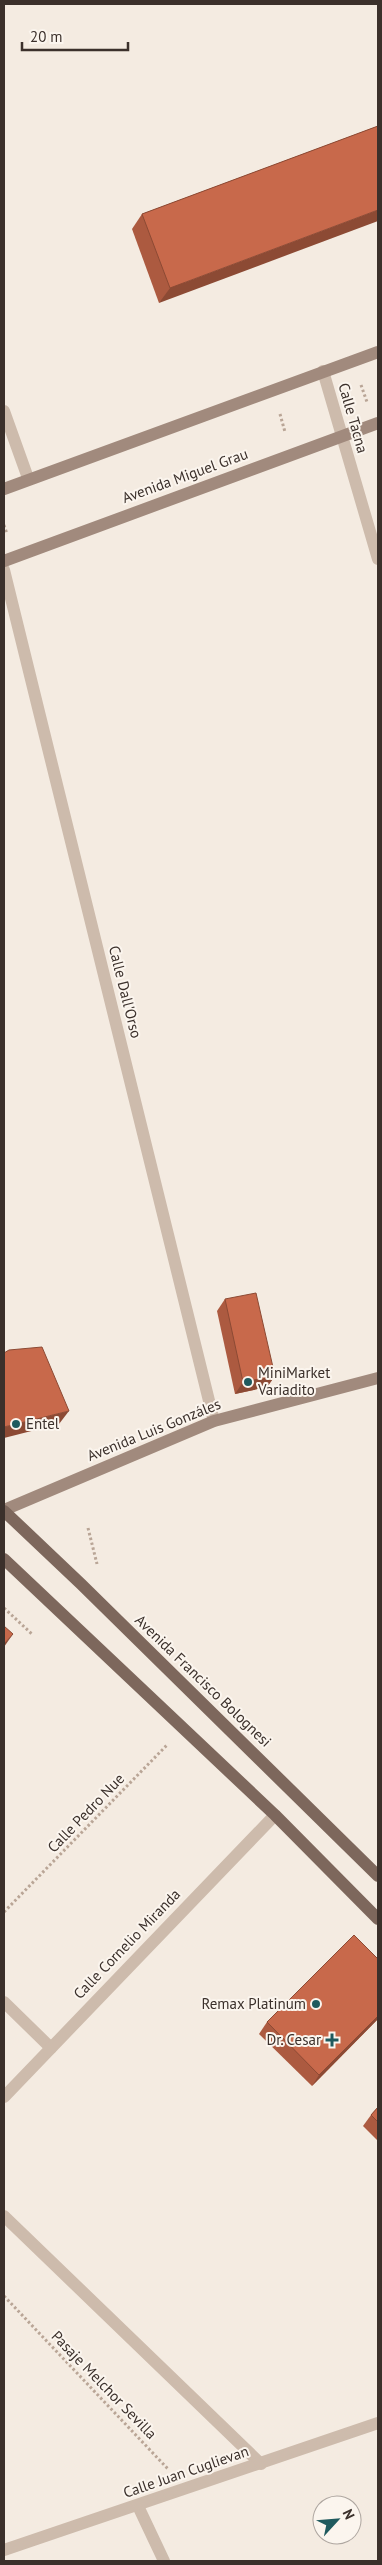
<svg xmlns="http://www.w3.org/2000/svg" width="382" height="2565" font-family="'PT Sans',sans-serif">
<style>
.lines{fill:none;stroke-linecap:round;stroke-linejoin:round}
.path{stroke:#b9a596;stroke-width:3;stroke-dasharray:2.5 2.5;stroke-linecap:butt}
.lane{stroke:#cdbbac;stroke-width:12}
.street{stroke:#cdbbac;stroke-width:12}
.secondary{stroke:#a18a7d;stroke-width:12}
.primary{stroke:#7d675c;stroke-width:12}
.wall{fill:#ac5a40}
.shaded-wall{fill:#8c4a34}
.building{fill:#c8694b;stroke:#8c4a34}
.poi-dot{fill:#1f5a5e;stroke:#fbf5ee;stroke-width:2}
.labels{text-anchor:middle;stroke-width:4;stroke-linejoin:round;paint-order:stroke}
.street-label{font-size:15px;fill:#3b302b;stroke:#fbf5ee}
.poi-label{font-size:15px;fill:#3b302b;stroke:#fbf5ee;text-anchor:start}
</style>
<rect width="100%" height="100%" fill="#f4ebe1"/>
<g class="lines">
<!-- path -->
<g class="path">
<path d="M361,385L367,402"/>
<path d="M280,414L285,432"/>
<path d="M4,525L7,534"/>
<path d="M88,1528L97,1564"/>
<path d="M4,1608L33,1635"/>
<path d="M4,1912L167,1745"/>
<path d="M4,2296L168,2469"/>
</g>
<!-- lane -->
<g class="lane">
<path d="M4,2002L51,2048"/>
<path d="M4,2216L261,2464"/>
<path d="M138,2506L164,2561"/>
</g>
<!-- street -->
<g class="street">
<path d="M323,371L378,559"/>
<path d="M4,411L28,478"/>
<path d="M4,570L214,1421"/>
<path d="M4,2097L275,1815"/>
<path d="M4,2550L378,2423"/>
</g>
<!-- secondary -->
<g class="secondary">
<path d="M4,489L378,352"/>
<path d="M4,561L378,423"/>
<path d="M4,1510L214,1421L378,1378"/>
</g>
<!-- primary -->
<g class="primary">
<path d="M4,1511L81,1584L378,1876"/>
<path d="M4,1559L275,1815L378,1919"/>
</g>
</g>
<!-- wall -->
<g class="wall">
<path d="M378,126L159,303L132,229L142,214Z"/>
<path d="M225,1299L275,1376L267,1387L235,1394L217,1311Z"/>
<path d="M378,1959V2019L312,2086L259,2034L267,2022Z"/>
<path d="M378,2107V2141L363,2126L371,2115Z"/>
</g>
<!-- shaded-wall -->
<g class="shaded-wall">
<path d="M378,210V221L159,303L170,288Z"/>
<path d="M275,1376L267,1387L235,1394L243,1382Z"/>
<path d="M69,1411L59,1424L4,1438V1427Z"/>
<path d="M13,1634L4,1647V1644Z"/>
<path d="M378,2016V2019L312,2086L319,2075Z"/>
</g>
<!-- building -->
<g class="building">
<path d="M378,126V210L170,288L142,214Z"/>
<path d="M256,1293L275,1376L243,1382L225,1299Z"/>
<path d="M42,1347L69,1411L4,1427V1353L9,1350Z"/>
<path d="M4,1626L13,1634L4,1644Z"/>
<path d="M354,1935L378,1959V2016L319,2075L267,2022Z"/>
<path d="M378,2107V2122L371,2115Z"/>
</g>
<!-- markers -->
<g class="poi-dot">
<circle cx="248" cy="1382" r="5"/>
<circle cx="16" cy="1424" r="5"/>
<circle cx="316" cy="2004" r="5"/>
<path d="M329.5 2032.5h5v5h5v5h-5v5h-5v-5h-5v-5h5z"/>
</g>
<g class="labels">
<!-- street labels -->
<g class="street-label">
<text transform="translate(353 418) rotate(74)" y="5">Calle Tacna</text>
<text transform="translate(185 476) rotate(-20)" y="5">Avenida Miguel Grau</text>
<text transform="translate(125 992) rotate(76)" y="5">Calle Dall'Orso</text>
<text transform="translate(154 1430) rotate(-22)" y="5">Avenida Luis Gonzáles</text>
<text transform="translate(203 1681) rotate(44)" y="5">Avenida Francisco Bolognesi</text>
<text transform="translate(86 1813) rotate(-46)" y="5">Calle Pedro Nue</text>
<text transform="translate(127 1944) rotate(-46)" y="5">Calle Cornelio Miranda</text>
<text transform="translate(104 2385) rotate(46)" y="5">Pasaje Melchor Sevilla</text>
<text transform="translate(186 2472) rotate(-19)" y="5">Calle Juan Cuglievan</text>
</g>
<!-- poi labels -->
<g class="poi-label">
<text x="258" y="1378">MiniMarket<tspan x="258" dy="17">Variadito</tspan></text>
<text x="26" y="1429">Entel</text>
<text x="306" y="2009" text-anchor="end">Remax Platinum</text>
<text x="321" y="2045" text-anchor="end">Dr. Cesar</text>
</g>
</g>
<!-- border -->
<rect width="382" height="2565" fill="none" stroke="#3b302b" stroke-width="10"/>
<!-- north arrow -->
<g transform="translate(337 2520) rotate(64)"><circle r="24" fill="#fbf5ee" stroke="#aea6a0"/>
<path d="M0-4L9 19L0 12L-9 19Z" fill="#1f5a5e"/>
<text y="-8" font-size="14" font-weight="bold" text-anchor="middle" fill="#3b302b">N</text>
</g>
<!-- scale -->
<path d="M22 42v8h106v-8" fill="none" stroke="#3b302b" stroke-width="2.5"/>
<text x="30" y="42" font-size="15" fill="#3b302b" stroke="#fbf5ee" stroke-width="4" paint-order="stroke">20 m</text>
</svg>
